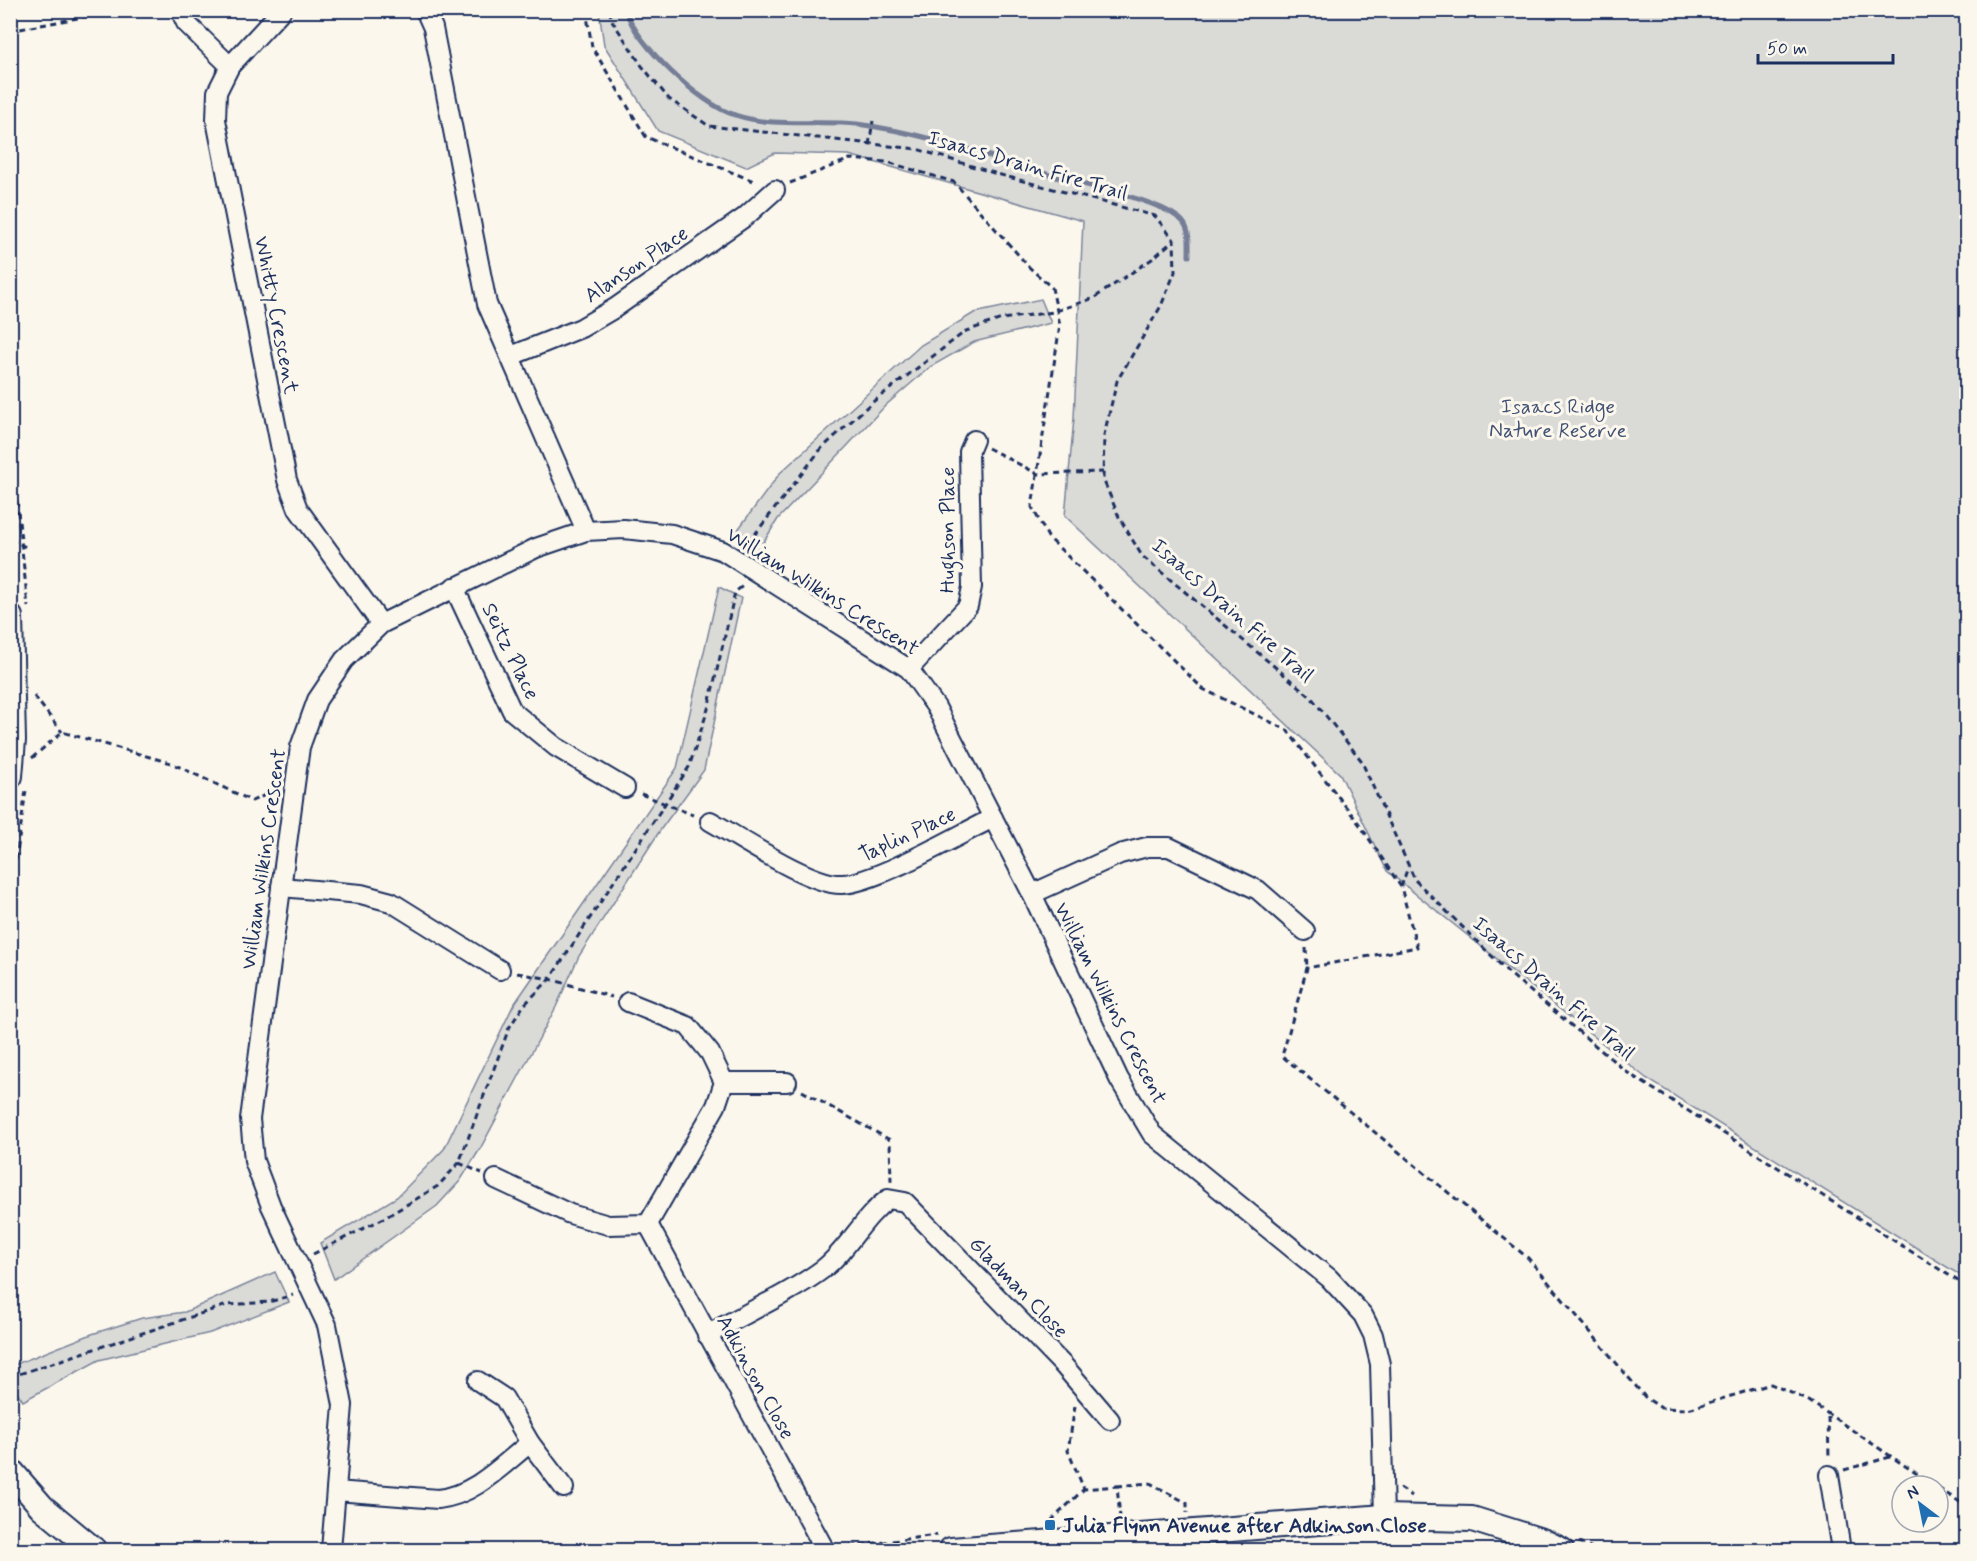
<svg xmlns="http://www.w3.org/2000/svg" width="1977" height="1561" font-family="Mynerve,sans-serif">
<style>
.green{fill:#dadad7;stroke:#7a849a;stroke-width:1.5}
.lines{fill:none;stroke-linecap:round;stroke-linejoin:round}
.stream{stroke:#747e96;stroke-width:5}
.street-casing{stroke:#1b2f5e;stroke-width:22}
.secondary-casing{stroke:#1b2f5e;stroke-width:28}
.path{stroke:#1b2f5e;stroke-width:3;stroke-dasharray:6 4.5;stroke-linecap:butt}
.street{stroke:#fbf7ec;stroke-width:18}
.secondary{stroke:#fbf7ec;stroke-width:24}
.secondary-bridge-casing{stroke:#1b2f5e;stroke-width:28;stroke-linecap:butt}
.secondary-bridge{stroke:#fbf7ec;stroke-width:24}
.poi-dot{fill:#1f6fb2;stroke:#fbf7ec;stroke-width:2}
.labels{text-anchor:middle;stroke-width:6;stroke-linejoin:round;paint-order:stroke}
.street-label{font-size:21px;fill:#1b2f5e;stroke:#fbf7ec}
.park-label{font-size:21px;fill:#415176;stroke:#fbf7ec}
.poi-label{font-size:21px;font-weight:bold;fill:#1b2f5e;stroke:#fbf7ec;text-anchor:start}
</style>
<rect width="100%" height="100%" fill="#fbf7ec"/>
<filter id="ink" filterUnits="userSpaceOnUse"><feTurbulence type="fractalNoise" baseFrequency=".0167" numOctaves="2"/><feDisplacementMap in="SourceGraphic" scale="12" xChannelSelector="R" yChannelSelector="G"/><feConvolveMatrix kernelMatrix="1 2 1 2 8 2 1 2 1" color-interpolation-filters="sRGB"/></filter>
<g filter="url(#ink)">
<!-- green -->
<g class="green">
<path d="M599,11H1966V1279L1646,1078L1387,871L1340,774L1065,516L1074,418L1083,221L849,155L775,153L746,167L658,131L604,45Z"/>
<path d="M1041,299L1051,323L974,342L930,367L886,405L778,519L763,543L737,531L780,473L921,345L974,313Z"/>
<path d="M719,587L741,598L704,770L661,829L579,956L556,1007L480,1149L460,1181L437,1206L334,1279L320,1243L397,1197L444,1149L513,1006L677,768Z"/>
<path d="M275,1272L289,1302L210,1333L99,1360L23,1401L11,1383V1366L92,1334L142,1318L185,1312Z"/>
</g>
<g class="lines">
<!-- stream -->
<path class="stream" d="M626,10C635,44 701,105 735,115C774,128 817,120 857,124C927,133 996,159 1063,179C1095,188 1154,199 1179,218C1191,227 1189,243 1189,256"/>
<!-- street casing -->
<g class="street-casing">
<g id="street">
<path d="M180,10L186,23L230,66"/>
<path d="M282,10L230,66L217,92L216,120L287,480L298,509L381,624"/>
<path d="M425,10L433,28L487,304L586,531"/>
<path d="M511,356L581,328L615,308L745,217L775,190"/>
<path d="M454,587L512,711L556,747L625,788"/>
<path d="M909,669L968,606L972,587L969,452L974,440"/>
<path d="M710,821C739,837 811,886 842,884C876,883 958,835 993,818"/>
<path d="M281,887L361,894L391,902L500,970"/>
<path d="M1032,894L1120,854L1147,847H1169L1258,890L1305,931"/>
<path d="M724,1082H787"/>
<path d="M496,1179L570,1214L608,1225L648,1224L716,1106L724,1082L710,1053L688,1026L628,1002"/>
<path d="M648,1224L825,1550"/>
<path d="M707,1335C742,1315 791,1293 823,1269C849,1249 862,1218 888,1199L905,1202L1064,1366L1110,1420"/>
<path d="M478,1381L504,1398L530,1443L564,1488"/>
<path d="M1829,1475L1841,1550"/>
<path d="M336,1491L438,1499C475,1495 502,1465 530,1443"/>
<path d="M331,1550L343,1405L327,1325L271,1206L254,1161L250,1119L300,747L317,700L344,660L381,624L536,548L586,531L624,529L672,534L723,551L909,669L936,707L1032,894L1119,1079L1152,1134L1329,1278L1363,1315L1373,1335L1380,1364L1384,1517"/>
</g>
</g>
<!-- secondary casing -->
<g class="secondary-casing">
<g id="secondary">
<path d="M10,617L13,740L10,776"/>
<path d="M10,1470L42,1507L94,1550"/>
<path d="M1169,1534L1384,1517L1472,1519L1542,1541L1561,1550"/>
<path d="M951,1550L1081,1540"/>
</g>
</g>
<!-- path -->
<g class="path">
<path d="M586,10L592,47L646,137L756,182"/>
<path d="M610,10L611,19L642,66L669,99L709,126L917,149L997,174L1155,216L1174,240L1175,272L1161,306L1117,381L1104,435L1103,479L1119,517L1142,556L1311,697L1361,760L1415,880L1510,974L1628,1073L1966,1286"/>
<path d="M10,31L119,10"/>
<path d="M869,145L873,121"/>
<path d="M790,183L850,159L887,162L954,182L1029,267L1052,288L1060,325L1032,507L1048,537L1203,689L1287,730L1360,825L1401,887L1417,947L1307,968L1282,1056L1528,1258L1645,1397L1661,1408L1688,1409L1771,1384L1809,1401L1935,1486"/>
<path d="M988,448L1038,474L1103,472"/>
<path d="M10,470L17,502L28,607"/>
<path d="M10,540L26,547"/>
<path d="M760,553L752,538L821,449L870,404L966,331L1002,319L1053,312L1094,298L1152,259L1174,240"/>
<path d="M34,696L62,732"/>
<path d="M32,758L62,732L171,763L252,801L276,790"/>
<path d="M641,794L693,815"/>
<path d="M1401,887L1408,867"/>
<path d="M10,901L26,790"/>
<path d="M1306,948L1307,968"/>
<path d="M517,973L550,979L612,997"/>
<path d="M802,1091L890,1140L891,1182"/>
<path d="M459,1163L482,1173"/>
<path d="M313,1254L386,1217L438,1186L459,1163L509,1028L524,1005L550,979L689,767L708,709L735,592L744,585"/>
<path d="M10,1377L227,1305L269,1302L293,1295"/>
<path d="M1075,1406L1068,1451L1084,1489L1117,1486L1120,1518"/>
<path d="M1828,1417L1829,1457"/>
<path d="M10,1433L21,1451"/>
<path d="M1844,1470L1890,1457"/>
<path d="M1117,1486L1150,1483L1187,1503V1513"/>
<path d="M1400,1488L1412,1496"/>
<path d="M1938,1488L1966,1506"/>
<path d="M1051,1521L1084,1489"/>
<path d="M1579,1542L1596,1550"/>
<path d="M840,1545L847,1547L937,1535"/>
</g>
<!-- street -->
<use href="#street" class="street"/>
<!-- secondary -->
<use href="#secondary" class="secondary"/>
<!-- secondary-bridge casing -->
<g class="secondary-bridge-casing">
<path id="secondary-bridge" d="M1081,1540L1169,1534"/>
</g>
<!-- secondary-bridge -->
<use href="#secondary-bridge" class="secondary-bridge"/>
</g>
</g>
<!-- markers -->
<rect class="poi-dot" x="1044" y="1519" width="12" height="12" rx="3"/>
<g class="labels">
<!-- street labels -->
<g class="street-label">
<text transform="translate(1028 165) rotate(16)" y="7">Isaacs Drain Fire Trail</text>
<text transform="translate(636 264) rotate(-34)" y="7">Alanson Place</text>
<text transform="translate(277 315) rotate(79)" y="7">Whitty Crescent</text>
<text transform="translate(947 530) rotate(-90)" y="7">Hughson Place</text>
<text transform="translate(823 591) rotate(32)" y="7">William Wilkins Crescent</text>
<text transform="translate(1233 610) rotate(41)" y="7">Isaacs Drain Fire Trail</text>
<text transform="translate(511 651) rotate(64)" y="7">Seitz Place</text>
<text transform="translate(907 834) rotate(-25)" y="7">Taplin Place</text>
<text transform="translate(263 859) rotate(-82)" y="7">William Wilkins Crescent</text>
<text transform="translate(1554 988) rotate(41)" y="7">Isaacs Drain Fire Trail</text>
<text transform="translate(1111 1003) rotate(63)" y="7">William Wilkins Crescent</text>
<text transform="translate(1019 1287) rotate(46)" y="7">Gladman Close</text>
<text transform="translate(756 1377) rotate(61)" y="7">Adkinson Close</text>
</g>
<!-- park labels -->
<g class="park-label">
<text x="1558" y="413">Isaacs Ridge<tspan x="1558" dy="24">Nature Reserve</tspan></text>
</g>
<!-- poi labels -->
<g class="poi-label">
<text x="1062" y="1532">Julia Flynn Avenue after Adkinson Close</text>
</g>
</g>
<!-- margin -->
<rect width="1977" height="1561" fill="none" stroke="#fbf7ec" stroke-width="36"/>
<rect x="18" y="18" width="1941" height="1525" fill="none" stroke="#1b2f5e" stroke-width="2" filter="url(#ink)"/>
<!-- north arrow -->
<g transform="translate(1920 1504) rotate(328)"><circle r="28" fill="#fbf7ec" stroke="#a1a7b3" stroke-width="1.5"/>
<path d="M0-4.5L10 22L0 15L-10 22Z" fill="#1f6fb2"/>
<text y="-9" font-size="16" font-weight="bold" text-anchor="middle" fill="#1b2f5e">N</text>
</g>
<!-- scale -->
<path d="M1758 54v9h135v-9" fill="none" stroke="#1b2f5e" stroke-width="3"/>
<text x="1767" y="54" font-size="18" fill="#1b2f5e" stroke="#fbf7ec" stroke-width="4.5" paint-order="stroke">50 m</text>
</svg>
